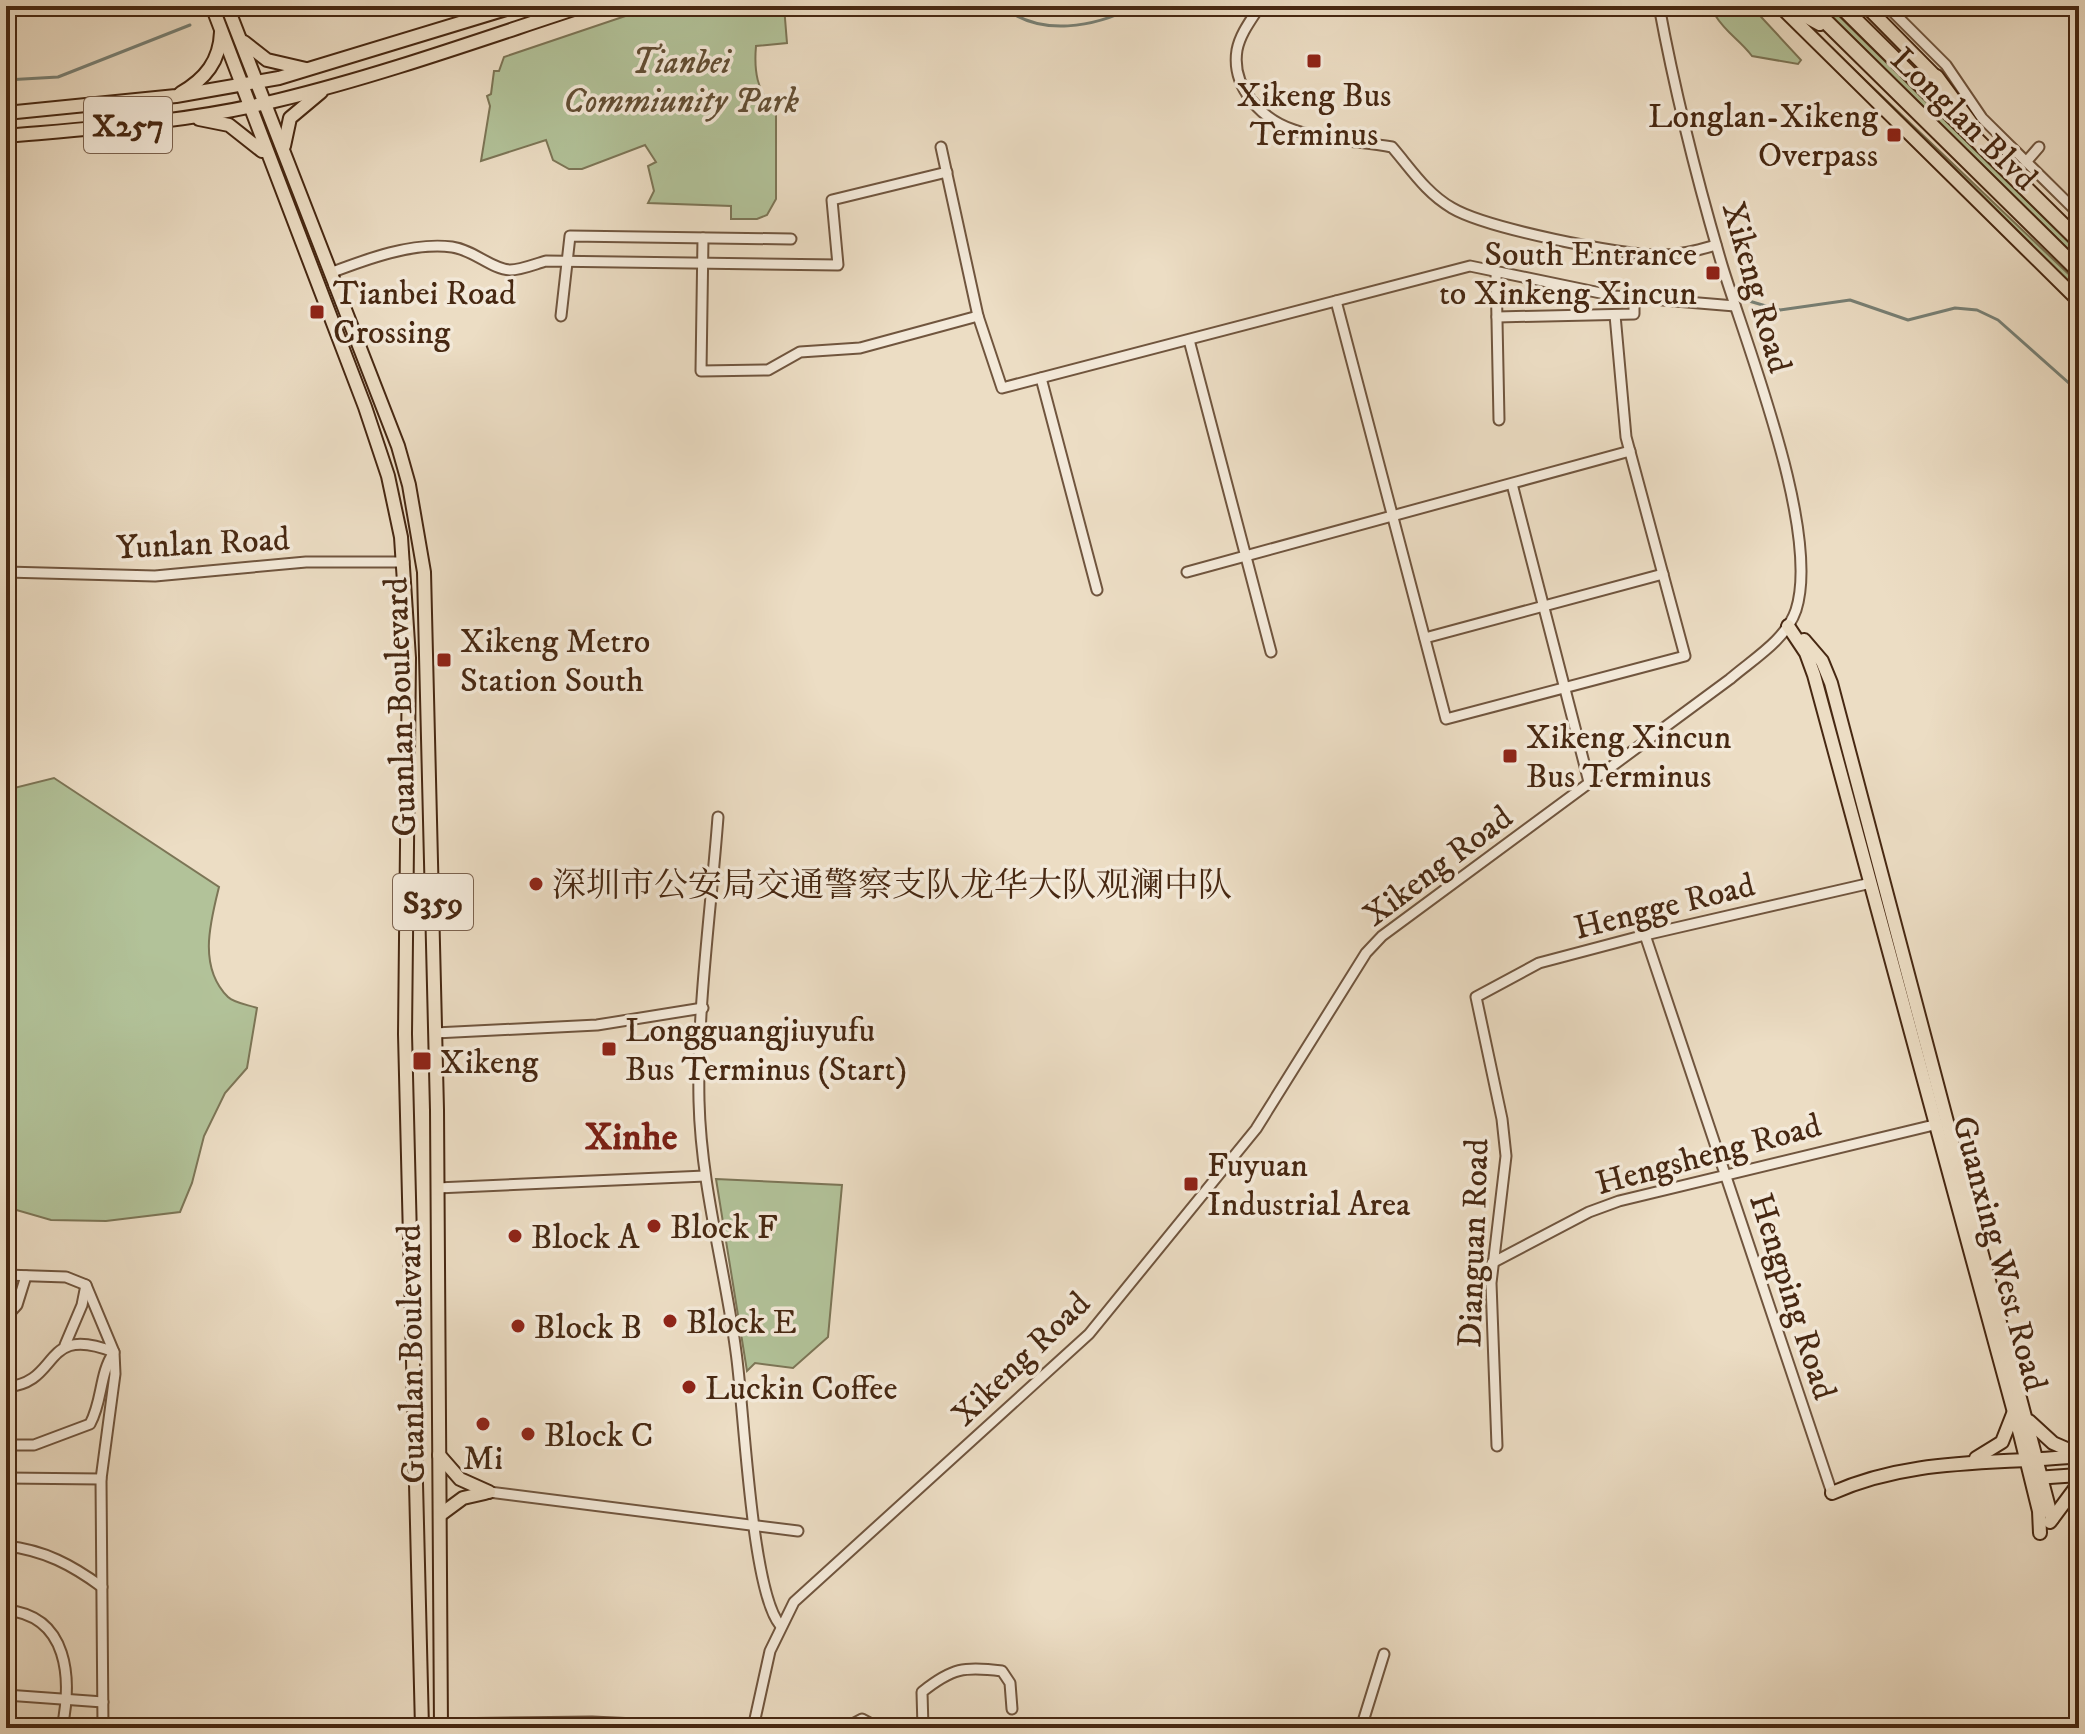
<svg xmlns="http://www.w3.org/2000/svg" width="2085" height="1734" font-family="'IM FELL DW Pica','Noto Serif SC',serif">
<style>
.green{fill:#b2c299;stroke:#7c7556;stroke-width:2}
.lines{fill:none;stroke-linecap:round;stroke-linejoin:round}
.stream{stroke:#788075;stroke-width:3}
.minor-casing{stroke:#70553e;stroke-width:13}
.major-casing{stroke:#472812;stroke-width:16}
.highway-casing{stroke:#472812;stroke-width:18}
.minor{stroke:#f3e9d9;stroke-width:9}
.major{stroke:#ecddc4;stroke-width:12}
.highway{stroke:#ecddc4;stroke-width:14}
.poi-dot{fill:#8f2418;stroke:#f3e9d9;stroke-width:3}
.labels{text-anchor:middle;stroke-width:7;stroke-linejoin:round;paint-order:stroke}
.shield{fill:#f3e9d9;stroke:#7b624e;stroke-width:2}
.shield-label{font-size:32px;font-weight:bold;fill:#472812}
.park-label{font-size:34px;font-style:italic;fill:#624e34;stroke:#f3e9d9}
.poi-label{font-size:34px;fill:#472812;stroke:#f3e9d9;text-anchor:start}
.street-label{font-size:34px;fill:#472812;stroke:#f3e9d9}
.quarter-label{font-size:38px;font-weight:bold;fill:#7a1f14;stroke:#f3e9d9}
</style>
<rect width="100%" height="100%" fill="#ecddc4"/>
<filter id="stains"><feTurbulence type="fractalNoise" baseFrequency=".0025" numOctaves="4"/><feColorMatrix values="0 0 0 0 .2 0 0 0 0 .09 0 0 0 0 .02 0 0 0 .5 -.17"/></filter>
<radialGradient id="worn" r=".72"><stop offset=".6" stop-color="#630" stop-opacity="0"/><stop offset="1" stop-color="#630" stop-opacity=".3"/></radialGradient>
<!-- green -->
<g class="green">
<path d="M655,6H784L787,43L756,46C754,69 756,93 776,109V199L767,215L757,219H731V206L648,203L654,191L648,166L656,162L645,145L582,169H569L553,160L546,140L481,161L490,106L487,96L491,94L494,71H499L504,57Z"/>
<path d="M1717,6H1751L1801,60L1798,64L1752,56C1739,39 1727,34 1715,15Z"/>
<path d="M1821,6H1829L2079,252V260Z"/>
<path d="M1801,19L2079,284V295Z"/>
<path d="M54,778L219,887C210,923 198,967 228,997C234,1003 249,1005 257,1008L247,1068L225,1093L204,1136L192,1183L180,1212L106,1221L51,1220L6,1207V790Z"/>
<path d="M716,1179L842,1185L828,1337L793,1368L755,1363L747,1371Z"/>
</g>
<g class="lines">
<!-- stream -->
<g class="stream">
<path d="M1002,6C1040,38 1095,27 1136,6"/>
<path d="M6,80L58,77L190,25"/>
<path d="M1749,301L1780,310L1850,300L1908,320L1955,308L1977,310L1998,320L2079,392"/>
</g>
<!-- minor casing -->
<g class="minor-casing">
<g id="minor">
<path d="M1260,6C1251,20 1240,34 1237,50C1231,87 1261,119 1294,130C1325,141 1360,141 1392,147C1411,169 1426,193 1452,208C1486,228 1622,256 1662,255C1681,255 1698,250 1716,245"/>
<path d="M1887,6L1946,65L1982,118L2079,214"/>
<path d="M941,147L978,316L1002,388L1470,266L1615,296L1735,306"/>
<path d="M2026,162L2039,147"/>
<path d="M703,238L701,371L768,370L800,352L860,348L978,316"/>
<path d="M1496,271L1499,420"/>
<path d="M330,273C367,259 412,242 452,247C474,250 491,269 510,270C521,270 535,264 546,261L838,265L832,200L947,172"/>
<path d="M1336,301L1446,719L1685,656L1626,437L1615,315"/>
<path d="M561,316L570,236L791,239"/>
<path d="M1497,317L1634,314V299"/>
<path d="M1189,340L1271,652"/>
<path d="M1041,378L1097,590"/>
<path d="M1512,484L1589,782"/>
<path d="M6,572L155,576L306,562H404"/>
<path d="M1187,572L1630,451"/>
<path d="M1425,638L1663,574"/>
<path d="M718,817C711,911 697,1007 699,1101C701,1187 725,1268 736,1352C744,1406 751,1591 780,1625"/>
<path d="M1645,935L1832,1493"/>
<path d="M435,1033L597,1025L703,1008"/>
<path d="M437,1188L705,1176"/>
<path d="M1492,1263L1589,1212L1619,1201L1938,1124"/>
<path d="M6,1275L66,1277L86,1285L114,1352L115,1374L101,1479L103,1728"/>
<path d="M6,1317L17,1305L26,1276"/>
<path d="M65,1345L82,1305L86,1285"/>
<path d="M6,1387C62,1383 40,1323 114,1352C99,1374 103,1400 90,1424L34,1445H6"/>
<path d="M1497,1446L1491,1283L1506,1156L1502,1119L1476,997L1539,963L1645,935L1871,883"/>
<path d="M6,1478L101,1479"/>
<path d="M489,1492L798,1531"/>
<path d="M6,1546C44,1550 72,1565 102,1587"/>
<path d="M6,1610C69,1616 72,1679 62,1728"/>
<path d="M6,1695L103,1702"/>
<path d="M441,1724L592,1722L724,1728"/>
<path d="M753,1728L770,1651L794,1602L1089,1334L1256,1129L1366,953L1382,936L1730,679C1753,659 1786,640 1796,610C1821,532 1747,347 1722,265C1697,180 1675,92 1659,6"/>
<path d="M845,1728L862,1719L879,1728"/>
<path d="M923,1728L922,1692C952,1668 964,1666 1002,1671L1010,1683L1012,1709"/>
<path d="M1361,1728L1384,1654"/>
</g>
</g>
<!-- major casing -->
<g class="major-casing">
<g id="major">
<path d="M212,6L365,407L388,476L401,537L409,658L405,1034L422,1728"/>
<path d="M227,6L398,446L409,485L424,572L437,1110L441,1728"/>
<path d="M1780,6L2079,301"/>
<path d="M1866,6L1936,77"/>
<path d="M244,42L267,60L306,69"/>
<path d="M181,93C205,79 220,61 221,32"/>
<path d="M6,113L176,96L279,78L516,6"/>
<path d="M199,119L229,125L262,151"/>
<path d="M6,136C97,128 190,122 279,100C382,75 482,39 583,6"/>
<path d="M284,146L290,118L321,92"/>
<path d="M1788,626L1806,653L1814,675L2021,1438L2039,1511L2040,1533"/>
<path d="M1804,640L1822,661L1831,683L2052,1519"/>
<path d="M2029,1421L2053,1443L2076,1453"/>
<path d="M439,1455L460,1479L489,1492"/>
<path d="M1976,1458L2002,1442L2013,1414"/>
<path d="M2035,1478L2079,1475"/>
<path d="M1832,1493C1912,1457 1994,1465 2079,1456"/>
<path d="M440,1515L463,1498L485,1493"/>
<path d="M2050,1522L2079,1483"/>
</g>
</g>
<!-- highway casing -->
<g class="highway-casing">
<g id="highway">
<path d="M1789,6L1820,23"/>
<path d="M1810,6L2079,271"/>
<path d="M1841,6L2079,241"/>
<path d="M1936,77L1975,130"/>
</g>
</g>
<!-- minor -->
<use href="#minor" class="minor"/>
<!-- major -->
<use href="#major" class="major"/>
<!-- highway -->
<use href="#highway" class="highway"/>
</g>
<!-- markers -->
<g class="poi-dot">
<rect x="1306" y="53" width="16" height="16" rx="4"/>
<rect x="1886" y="127" width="16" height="16" rx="4"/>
<rect x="1705" y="265" width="16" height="16" rx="4"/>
<rect x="309" y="304" width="16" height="16" rx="4"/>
<rect x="436" y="652" width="16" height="16" rx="4"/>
<rect x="1502" y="748" width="16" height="16" rx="4"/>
<circle cx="536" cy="884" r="8"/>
<rect x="601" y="1041" width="16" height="16" rx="4"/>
<rect x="412" y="1051" width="20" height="20" rx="4"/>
<rect x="1183" y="1176" width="16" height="16" rx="4"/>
<circle cx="654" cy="1226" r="8"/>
<circle cx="515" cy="1236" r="8"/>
<circle cx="670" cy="1321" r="8"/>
<circle cx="518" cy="1326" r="8"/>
<circle cx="689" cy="1387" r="8"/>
<circle cx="483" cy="1424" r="8"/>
<circle cx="528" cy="1434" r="8"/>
</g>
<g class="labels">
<!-- shield labels -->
<g class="shield">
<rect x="84" y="97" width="88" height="56" rx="6"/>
<rect x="393" y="874" width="80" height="56" rx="6"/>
</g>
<g class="shield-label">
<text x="128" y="136">X257</text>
<text x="433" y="913">S359</text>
</g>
<!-- park labels -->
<g class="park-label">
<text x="681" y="73">Tianbei<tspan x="681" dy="39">Commiunity Park</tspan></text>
</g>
<!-- poi labels -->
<g class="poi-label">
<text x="1314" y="106" text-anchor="middle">Xikeng Bus<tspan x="1314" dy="39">Terminus</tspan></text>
<text x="1878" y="127" text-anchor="end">Longlan-Xikeng<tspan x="1878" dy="39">Overpass</tspan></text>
<text x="1697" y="265" text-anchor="end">South Entrance<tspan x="1697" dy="39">to Xinkeng Xincun</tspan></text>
<text x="333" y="304">Tianbei Road<tspan x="333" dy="39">Crossing</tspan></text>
<text x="460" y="652">Xikeng Metro<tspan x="460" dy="39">Station South</tspan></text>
<text x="1526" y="748">Xikeng Xincun<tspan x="1526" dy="39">Bus Terminus</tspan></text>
<text x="552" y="896">深圳市公安局交通警察支队龙华大队观澜中队</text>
<text x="625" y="1041">Longguangjiuyufu<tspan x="625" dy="39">Bus Terminus (Start)</tspan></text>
<text x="440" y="1073">Xikeng</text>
<text x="1207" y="1176">Fuyuan<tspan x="1207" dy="39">Industrial Area</tspan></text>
<text x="670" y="1238">Block F</text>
<text x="531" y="1248">Block A</text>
<text x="686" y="1333">Block E</text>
<text x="534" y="1338">Block B</text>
<text x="705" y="1399">Luckin Coffee</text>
<text x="544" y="1446">Block C</text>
<text x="483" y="1469" text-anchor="middle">Mi</text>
</g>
<!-- street labels -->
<g class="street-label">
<text transform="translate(1965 118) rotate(44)" y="12">Longlan Blvd</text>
<text transform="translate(1758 287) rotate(74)" y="12">Xikeng Road</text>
<text transform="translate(203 542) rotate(-3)" y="12">Yunlan Road</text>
<text transform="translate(399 707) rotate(-92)" y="12">Guanlan Boulevard</text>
<text transform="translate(1437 865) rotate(-37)" y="12">Xikeng Road</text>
<text transform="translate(1664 905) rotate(-14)" y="12">Hengge Road</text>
<text transform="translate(1708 1153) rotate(-15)" y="12">Hengsheng Road</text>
<text transform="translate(1472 1243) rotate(-88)" y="12">Dianguan Road</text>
<text transform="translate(2001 1253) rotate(75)" y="12">Guanxing West Road</text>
<text transform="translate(1794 1296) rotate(72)" y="12">Hengping Road</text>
<text transform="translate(410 1354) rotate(-91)" y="12">Guanlan Boulevard</text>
<text transform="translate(1020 1358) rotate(-44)" y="12">Xikeng Road</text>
</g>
<!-- quarter labels -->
<g class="quarter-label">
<text x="631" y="1149">Xinhe</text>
</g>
</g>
<!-- margin -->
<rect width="2085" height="1734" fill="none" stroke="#ecddc4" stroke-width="32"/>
<rect x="8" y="8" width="2069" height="1718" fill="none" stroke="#472812" stroke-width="4"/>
<rect x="16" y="16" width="2053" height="1702" fill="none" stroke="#472812" stroke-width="2"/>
<rect width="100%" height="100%" filter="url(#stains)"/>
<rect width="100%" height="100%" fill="url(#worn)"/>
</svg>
